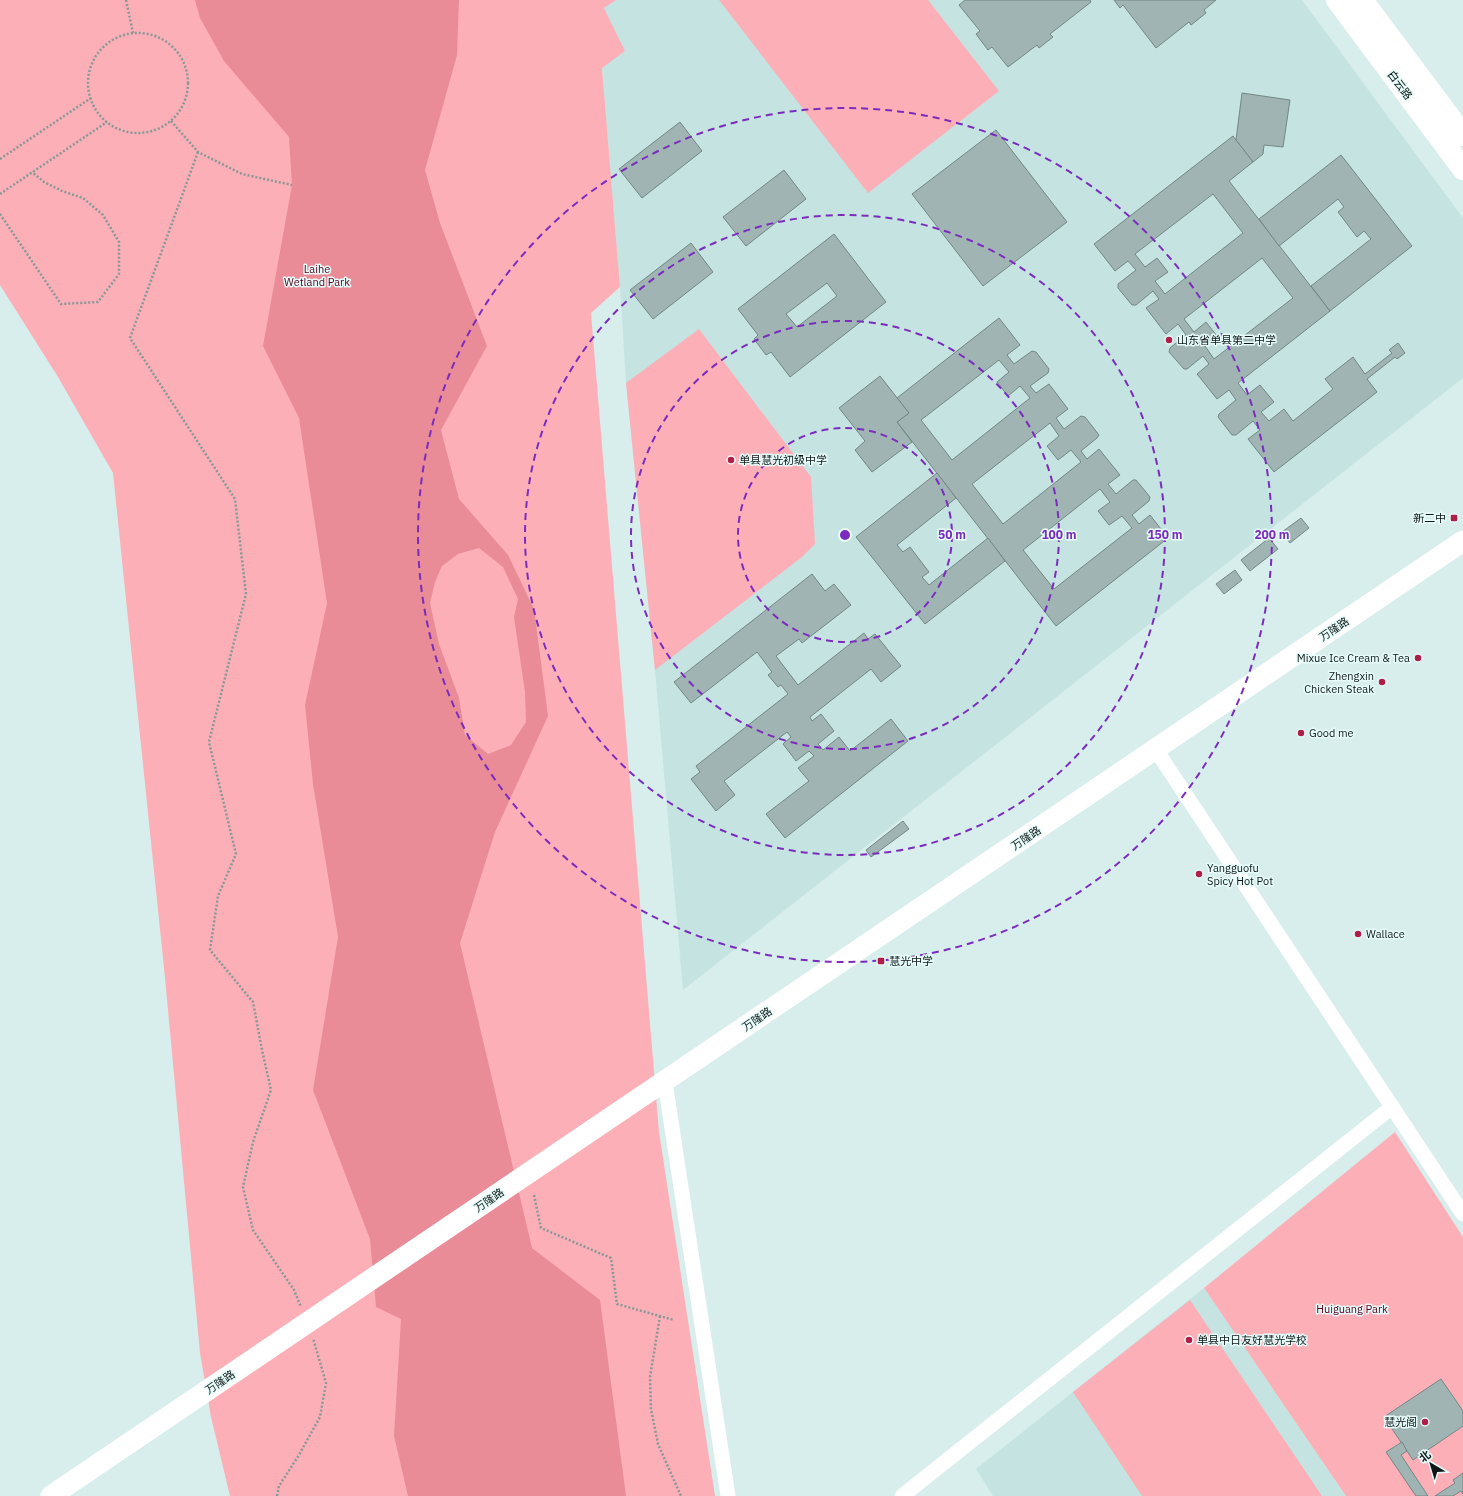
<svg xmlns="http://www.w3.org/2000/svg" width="1463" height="1496" font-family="'IBM Plex Sans','Noto Sans SC',sans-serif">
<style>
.built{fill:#c4e3e1}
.park{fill:#fdafb8}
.water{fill:#ea8b98;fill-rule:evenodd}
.building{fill:#a0b5b3;stroke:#738785;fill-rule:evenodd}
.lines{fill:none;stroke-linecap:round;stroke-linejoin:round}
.path{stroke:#879896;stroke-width:2.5;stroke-dasharray:2 2;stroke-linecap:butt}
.street{stroke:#fff;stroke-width:15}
.secondary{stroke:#fff;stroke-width:21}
.primary{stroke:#fff;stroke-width:22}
.ring{fill:none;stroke:#7b2cbf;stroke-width:2;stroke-dasharray:7 5}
.poi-dot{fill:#b01d47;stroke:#e6fcfa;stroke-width:1.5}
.labels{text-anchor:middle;stroke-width:3;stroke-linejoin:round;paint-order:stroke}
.street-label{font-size:11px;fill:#0f1716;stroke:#e6fcfa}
.park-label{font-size:11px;fill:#55001b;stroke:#e6fcfa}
.poi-label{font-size:11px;fill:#0f1716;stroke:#e6fcfa;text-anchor:start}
.centre{fill:#7b2cbf;stroke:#e6fcfa;stroke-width:2}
.ring-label{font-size:12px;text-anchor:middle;font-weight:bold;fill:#7b2cbf;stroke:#e6fcfa;stroke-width:3;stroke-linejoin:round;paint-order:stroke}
</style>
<rect width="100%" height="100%" fill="#d8eeec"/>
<!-- built -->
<g class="built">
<path d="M616,0H1302L1463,218V378L683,990L655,670L626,383L620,287L602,68L625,51L604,8Z"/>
<path d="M1204,1288L1346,1496H993L976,1469Z"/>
</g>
<!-- park -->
<g class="park">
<path d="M0,0H616L604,8L625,51L602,68L620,287L591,313L659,1132L715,1496H230L211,1417L200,1353L165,978L113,473L58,377L0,285Z"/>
<path d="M719,0H928L999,91L868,193Z"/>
<path d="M699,329L811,477L815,544L802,557L655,670L626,383Z"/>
<path d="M1395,1132L1463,1237V1496H1346L1204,1288Z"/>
<path d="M1190,1300L1322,1496H1142L1073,1392Z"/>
</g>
<!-- water -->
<path class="water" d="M195,0H459L457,55L425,170L440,223L487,346L441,430L459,499L508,555L534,609L548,716L495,832L460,943L532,1248L600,1300L626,1496H408L394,1436L401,1319L376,1307L370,1239L313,1090L338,937L313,784L305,705L327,603L299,418L263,346L292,185L289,137L224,61L200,18ZM479,548L503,567L518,599L514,617L525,692L526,722L511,745L488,754L465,735L459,698L439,644L430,603L435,582L442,566L458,554Z"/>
<!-- building -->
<g class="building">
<path d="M965,0H1090L1091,2L1050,34L1053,37L1039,48L1037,45L1008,67L992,47L988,50L976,34L980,31L959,5Z"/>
<path d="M1114,0H1216L1204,10L1206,13L1191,25L1189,22L1156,48L1123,5L1120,8Z"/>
<path d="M1242,93L1290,100L1283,147L1264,145L1263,154L1253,162L1236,140Z"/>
<path d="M680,122L702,151L642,198L619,169Z"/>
<path d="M996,130L1067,222L983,286L912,194Z"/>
<path d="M1233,136L1253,162L1229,181L1330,311L1238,383L1247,395L1260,385L1274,402L1261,412L1269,421L1284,409L1293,421L1333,389L1325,379L1353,357L1365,374L1392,353L1389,350L1398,343L1405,353L1397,359L1395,357L1367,379L1377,392L1274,472L1248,439L1260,430L1253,421L1236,435H1232L1218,417L1219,414L1236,400L1229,390L1217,399L1197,374L1209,364L1203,356L1187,369H1184L1169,352L1170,348L1186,335L1178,324L1166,334L1146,308L1159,299L1153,291L1136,305H1132L1118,288V284L1136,270L1128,261L1115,271L1094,244ZM1213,194L1243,233L1165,294L1155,281L1168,272L1157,258L1145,267L1135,254ZM1262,258L1293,298L1214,359L1205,346L1217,336L1206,322L1194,332L1184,319Z"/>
<path d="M1341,155L1412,246L1330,311L1311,286L1371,239L1364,231L1357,237L1338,212L1344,207L1338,199L1279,246L1259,219Z"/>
<path d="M784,170L806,199L746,246L723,217Z"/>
<path d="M834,234L886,302L790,377L771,352L766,355L754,339L758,335L738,309ZM827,283L837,296L797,327L786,314Z"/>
<path d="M691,243L713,272L653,319L630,290Z"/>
<path d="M999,318L1020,345L1007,355L1014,364L1032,351L1036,352L1049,369L1048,373L1030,386L1036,393L1049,384L1068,409L1056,418L1064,429L1081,416L1085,417L1099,435L1097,438L1081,451L1087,459L1099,449L1120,475L1108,484L1116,494L1133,480H1136L1150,497L1149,501L1132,515L1139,524L1150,515L1168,538L1056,626L897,422L909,413L897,398ZM999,360L1009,372L997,382L1008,396L1020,386L1030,398L952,460L921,420ZM1050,423L1059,436L1047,446L1058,460L1071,450L1081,462L1003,524L972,484ZM1100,489L1110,502L1098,511L1109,525L1122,516L1132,528L1054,589L1023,550Z"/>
<path d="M880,376L909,413L897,422L912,442L872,472L855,450L865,441L839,408Z"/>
<path d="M937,473L956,498L897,545L903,552L910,547L929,572L922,577L929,585L988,538L1005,561L925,624L856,537Z"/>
<path d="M1301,518L1309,528L1290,543L1282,532Z"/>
<path d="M1269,538L1278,549L1250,571L1241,560Z"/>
<path d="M1235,570L1242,580L1224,594L1216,584Z"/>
<path d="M812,574L825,591L834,584L851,605L802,643L799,639L776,656L798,685L864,633L868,639L875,634L901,666L881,682L871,669L810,717L812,721L821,714L834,731L818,744L823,750L839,737L850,751L891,719L908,741L785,838L766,814L809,781L798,768L814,756L809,751L796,761L783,744L791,737L787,732L724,781L735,795L716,811L691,779L700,772L696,766L788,694L781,685L778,687L768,675L772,672L757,652L691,703L674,682Z"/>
<path d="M903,821L909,829L871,857L866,850Z"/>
<path d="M1441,1379L1463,1411V1426L1413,1460L1384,1417Z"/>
<path d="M1402,1442L1407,1451L1401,1455L1428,1496H1416L1386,1452Z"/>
<path d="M1463,1473V1494L1461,1491L1453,1496H1435L1455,1483L1453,1480Z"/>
</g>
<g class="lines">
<!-- path -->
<g class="path">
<path d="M126,0L133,33"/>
<circle cx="138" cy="83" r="50"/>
<path d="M171,121L198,152L242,174L292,185"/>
<path d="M198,152L130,338L235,499L246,594L209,742L236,854L218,896L210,950L253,1002L262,1050L271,1090L253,1142L243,1187L253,1230L294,1290L301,1307"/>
<path d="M0,159L91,98"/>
<path d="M0,194L107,122"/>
<path d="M0,214L61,304L98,302L119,274V242L103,215L83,198L62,191L44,182L32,172"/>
<path d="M534,1195L541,1228L611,1258L617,1304L674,1320"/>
<path d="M660,1316L650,1377L651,1409L658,1444L681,1496"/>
<path d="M277,1496L279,1486L299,1455L320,1417L326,1383L313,1338"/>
</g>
<!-- street -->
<g class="street">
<path d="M1156,750L1463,1214"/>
<path d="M665,1082L728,1496"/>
<path d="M902,1496L1392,1107"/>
</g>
<!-- secondary -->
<path class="secondary" d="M51,1496L1463,541"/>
<!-- primary -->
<g class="primary">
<path d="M1337,0L1463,169"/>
<path d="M1362,0L1463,135"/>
</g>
</g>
<!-- distance rings -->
<g class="ring">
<circle cx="845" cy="535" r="107"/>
<circle cx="845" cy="535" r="214"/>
<circle cx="845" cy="535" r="320"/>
<circle cx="845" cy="535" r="427"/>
</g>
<!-- markers -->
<g class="poi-dot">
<circle cx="1169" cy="340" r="4"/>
<circle cx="731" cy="460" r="4"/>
<rect x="1450" y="514" width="8" height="8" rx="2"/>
<circle cx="1418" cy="658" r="4"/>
<circle cx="1382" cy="682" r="4"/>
<circle cx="1301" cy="733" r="4"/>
<circle cx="1199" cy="874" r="4"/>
<circle cx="1358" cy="934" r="4"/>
<rect x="877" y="957" width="8" height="8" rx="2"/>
<circle cx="1189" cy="1340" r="4"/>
<circle cx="1425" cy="1422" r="4"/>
</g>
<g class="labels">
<!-- street labels -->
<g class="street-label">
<text transform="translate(1400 85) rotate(53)" y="4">白云路</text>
<text transform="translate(1334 629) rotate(-34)" y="4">万隆路</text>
<text transform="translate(1026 838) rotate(-34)" y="4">万隆路</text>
<text transform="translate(757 1019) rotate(-34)" y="4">万隆路</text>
<text transform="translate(489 1200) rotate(-34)" y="4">万隆路</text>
<text transform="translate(220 1382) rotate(-34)" y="4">万隆路</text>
</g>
<!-- park labels -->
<g class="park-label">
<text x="317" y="273">Laihe<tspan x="317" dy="13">Wetland Park</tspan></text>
<text x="1352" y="1313">Huiguang Park</text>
</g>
<!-- poi labels -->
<g class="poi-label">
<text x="1177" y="344">山东省单县第二中学</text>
<text x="739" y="464">单县慧光初级中学</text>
<text x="1446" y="522" text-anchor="end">新二中</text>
<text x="1410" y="662" text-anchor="end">Mixue Ice Cream &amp; Tea</text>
<text x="1374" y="680" text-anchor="end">Zhengxin<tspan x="1374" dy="13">Chicken Steak</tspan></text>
<text x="1309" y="737">Good me</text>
<text x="1207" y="872">Yangguofu<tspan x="1207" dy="13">Spicy Hot Pot</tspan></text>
<text x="1366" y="938">Wallace</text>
<text x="889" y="965">慧光中学</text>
<text x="1197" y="1344">单县中日友好慧光学校</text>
<text x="1417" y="1426" text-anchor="end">慧光阁</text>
</g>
</g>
<circle cx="845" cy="535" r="6" class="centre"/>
<g class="ring-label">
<text x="952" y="539">50 m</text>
<text x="1059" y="539">100 m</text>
<text x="1165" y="539">150 m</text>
<text x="1272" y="539">200 m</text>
</g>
<!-- north arrow -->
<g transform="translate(1431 1464) rotate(322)" stroke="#e6fcfa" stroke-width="3" paint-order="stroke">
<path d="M0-3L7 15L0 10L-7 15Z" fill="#0f1716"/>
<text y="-6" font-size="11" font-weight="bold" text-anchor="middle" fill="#0f1716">北</text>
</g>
</svg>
